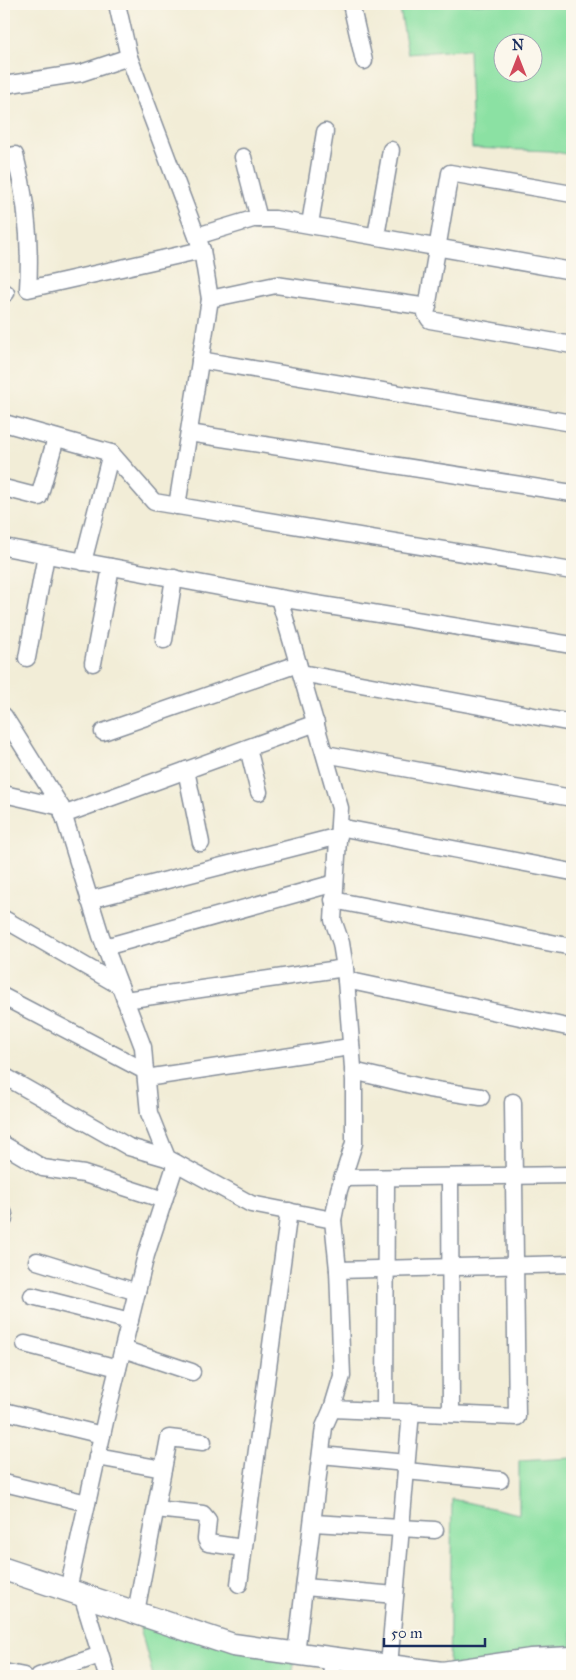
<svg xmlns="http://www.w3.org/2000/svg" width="576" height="1680" font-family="'IM FELL Great Primer',serif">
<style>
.green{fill:#8be1a3;stroke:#538880;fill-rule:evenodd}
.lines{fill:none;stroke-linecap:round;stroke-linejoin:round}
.street-casing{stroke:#868e9a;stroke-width:19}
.secondary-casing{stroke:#868e9a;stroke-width:25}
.street{stroke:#fff;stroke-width:16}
.secondary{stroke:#fff;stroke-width:22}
</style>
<rect width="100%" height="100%" fill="#fbf7ec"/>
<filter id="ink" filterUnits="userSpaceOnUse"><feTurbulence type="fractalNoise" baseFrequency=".02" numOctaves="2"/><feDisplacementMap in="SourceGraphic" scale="10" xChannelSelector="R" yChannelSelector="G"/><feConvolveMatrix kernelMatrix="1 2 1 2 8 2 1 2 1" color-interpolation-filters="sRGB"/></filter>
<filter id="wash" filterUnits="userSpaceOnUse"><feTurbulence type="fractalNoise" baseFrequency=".0096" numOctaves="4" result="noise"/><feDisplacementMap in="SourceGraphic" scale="20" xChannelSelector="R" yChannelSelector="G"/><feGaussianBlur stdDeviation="1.12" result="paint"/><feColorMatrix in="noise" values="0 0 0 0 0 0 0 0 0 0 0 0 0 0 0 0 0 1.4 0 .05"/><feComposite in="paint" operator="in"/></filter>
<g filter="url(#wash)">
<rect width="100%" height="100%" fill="#f2edd7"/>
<!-- green -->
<g class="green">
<path d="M399,4H572V155L550,151L472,148L469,49L408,54ZM504,42H534V72H504Z"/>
<path d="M572,1458V1658L449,1672L452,1499L519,1514V1461Z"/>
<path d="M136,1613L296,1653L292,1676H153Z"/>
</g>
</g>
<g filter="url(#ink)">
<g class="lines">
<!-- street casing -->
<g class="street-casing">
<g id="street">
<path d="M117,4L129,57L202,250L210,299L177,506"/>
<path d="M351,4L364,61"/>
<path d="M4,85L81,73L129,57"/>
<path d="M4,157L15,155C27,200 31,242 28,289L202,250"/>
<path d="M243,157L259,219"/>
<path d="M572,194L450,173L426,314L430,320L572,345"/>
<path d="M310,224L325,132"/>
<path d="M197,236L253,219H275L572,271"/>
<path d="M376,236L391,150"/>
<path d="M4,292L6,293"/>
<path d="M210,299L276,285L428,307"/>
<path d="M200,360L572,423"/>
<path d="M4,423L111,453L83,562"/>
<path d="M189,433L572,493"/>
<path d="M111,453L154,502L572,571"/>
<path d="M4,488L39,497L56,438"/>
<path d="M4,547L279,598L572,645"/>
<path d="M279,598L340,808L333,920L341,943L345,968L354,1080V1143L339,1190L333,1220"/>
<path d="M164,640L174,578"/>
<path d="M27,658L46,555"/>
<path d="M93,663L111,567"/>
<path d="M301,673L572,723"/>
<path d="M4,716L61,807L101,936L143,1047L145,1071"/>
<path d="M103,732L298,664"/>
<path d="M248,748L259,792"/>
<path d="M325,754L572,798"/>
<path d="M186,770L201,843"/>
<path d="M4,794L61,807"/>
<path d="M63,815L316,723"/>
<path d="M339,827L572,872"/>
<path d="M89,900L339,836"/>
<path d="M333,900L572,947"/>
<path d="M4,919L120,986"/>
<path d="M105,947L335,883"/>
<path d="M346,980L572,1028"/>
<path d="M4,997L145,1071L149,1113L167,1158L251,1204L333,1220L338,1270L572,1264"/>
<path d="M125,1000L345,968"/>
<path d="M353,1071L429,1089L481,1097"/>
<path d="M4,1076L129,1147L167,1158"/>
<path d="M146,1078L350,1047"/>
<path d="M4,1145L43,1168L84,1174L164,1200"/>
<path d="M450,1177L451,1414"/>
<path d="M342,1178L572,1175"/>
<path d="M4,1214V1219"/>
<path d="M37,1261L137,1292"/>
<path d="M338,1270L342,1376L332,1409L517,1417L513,1102"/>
<path d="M32,1296L130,1321"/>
<path d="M25,1344L118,1368"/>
<path d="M123,1349L192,1372"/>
<path d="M4,1411L102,1435"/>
<path d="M385,1411L386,1178"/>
<path d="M321,1455L406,1463"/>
<path d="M97,1457L163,1469"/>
<path d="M406,1471L500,1480"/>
<path d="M4,1483L87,1503"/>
<path d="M156,1509L203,1514L208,1520L206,1539L208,1543L243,1548"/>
<path d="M313,1523L435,1530"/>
<path d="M239,1584L289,1211"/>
<path d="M305,1587L395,1595"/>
<path d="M68,1590L106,1417L146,1255L176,1163"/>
<path d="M82,1595L107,1676"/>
<path d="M136,1612L169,1438L203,1442"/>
<path d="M296,1653L324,1427L332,1409"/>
<path d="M389,1666L411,1412"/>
<path d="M4,1672L24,1676"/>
<path d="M39,1676L100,1655"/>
<path d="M331,1676L333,1658"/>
</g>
</g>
<!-- secondary casing -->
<g class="secondary-casing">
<path id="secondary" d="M4,1569L233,1645L442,1673L531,1660L572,1658"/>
</g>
<!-- street -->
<use href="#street" class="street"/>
<!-- secondary -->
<use href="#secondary" class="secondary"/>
</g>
</g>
<!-- margin -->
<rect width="576" height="1680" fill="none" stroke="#fbf7ec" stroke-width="20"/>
<!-- north arrow -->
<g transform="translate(518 58)"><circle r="24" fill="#fbf7ec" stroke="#a1a7b3"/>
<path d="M0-4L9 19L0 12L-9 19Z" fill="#d1495b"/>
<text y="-8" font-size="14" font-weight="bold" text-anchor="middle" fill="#1b2f5e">N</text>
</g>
<!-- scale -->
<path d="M384 1638v8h101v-8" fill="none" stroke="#1b2f5e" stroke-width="2.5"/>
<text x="391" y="1638" font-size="15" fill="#1b2f5e" stroke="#fbf7ec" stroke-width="4" paint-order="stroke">50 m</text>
</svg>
